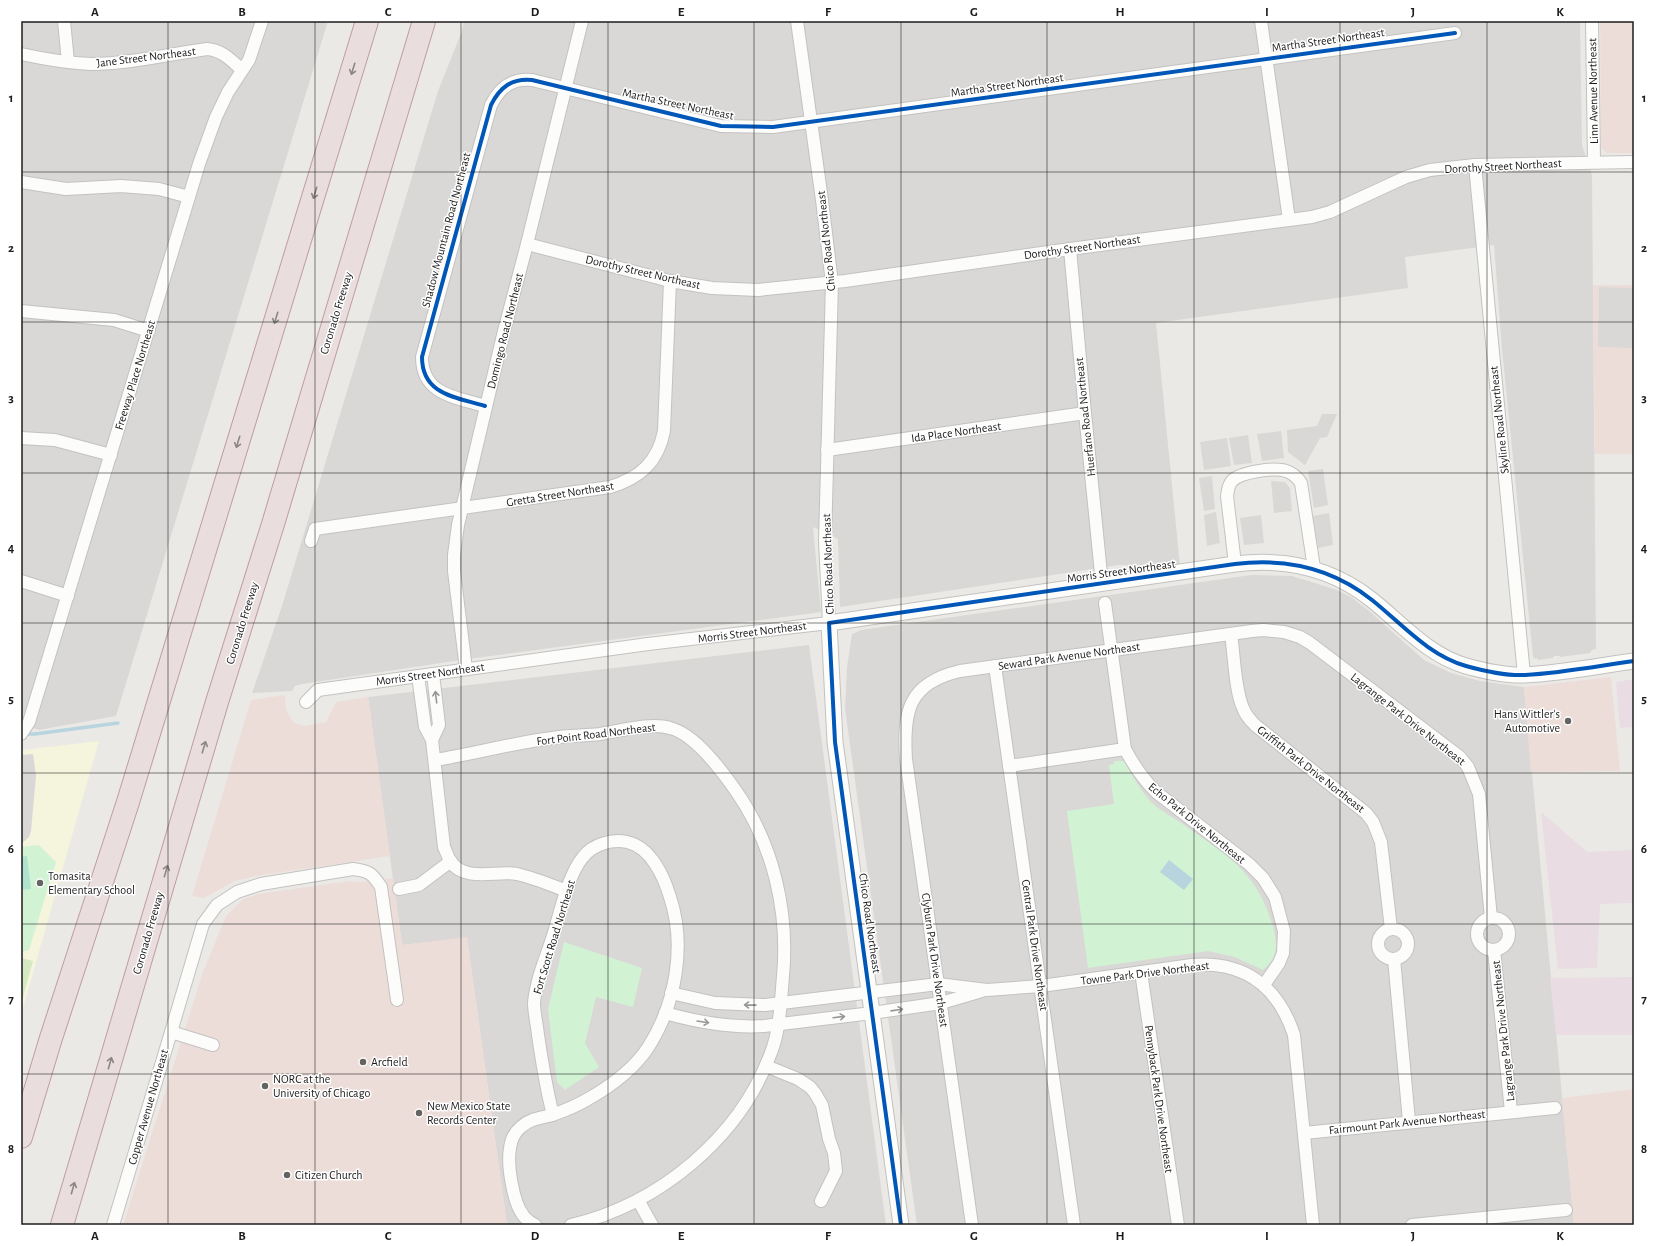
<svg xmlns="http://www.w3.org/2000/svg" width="1655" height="1246" font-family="'Alegreya Sans',sans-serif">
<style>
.residential{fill:#dad8d6}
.commercial{fill:#edddd9}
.industrial{fill:#e9dde3}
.education{fill:#f5f5de}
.religious{fill:#d9d8d6}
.grass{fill:#d5e9c2}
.park{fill:#d2f2d4}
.pitch{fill:#afe3d0}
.water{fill:#b7d4df}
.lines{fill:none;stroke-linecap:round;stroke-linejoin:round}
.stream{stroke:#b7d4df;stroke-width:3.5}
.minor-casing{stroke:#c3c2c1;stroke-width:14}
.tertiary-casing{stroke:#c3c2c1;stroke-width:17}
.motorway-casing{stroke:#c09ca4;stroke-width:24}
.minor{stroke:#fcfcfb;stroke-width:12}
.tertiary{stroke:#fcfcfb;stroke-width:15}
.motorway{stroke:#e9ddde;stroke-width:22}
.cycleway-casing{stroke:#fff;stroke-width:6}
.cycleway{stroke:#0057b8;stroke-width:4}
.oneway{stroke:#8d8687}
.oneway2{stroke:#979797}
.grid{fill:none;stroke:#1c1c1c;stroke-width:1;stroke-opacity:0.55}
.poi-dot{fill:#646462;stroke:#fff;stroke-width:1.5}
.labels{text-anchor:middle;stroke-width:3;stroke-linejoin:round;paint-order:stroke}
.street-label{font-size:12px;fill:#1c1c1c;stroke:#fff}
.poi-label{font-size:12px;fill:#1c1c1c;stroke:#fff;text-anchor:start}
.neatline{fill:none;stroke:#1c1c1c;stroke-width:1.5}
.grid-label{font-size:13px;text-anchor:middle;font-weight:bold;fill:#1c1c1c}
</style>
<rect width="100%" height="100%" fill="#ebe9e5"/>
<!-- residential -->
<g class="residential">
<path d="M21,21H328L116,716L39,730L21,724Z"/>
<path d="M464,21H1580L1582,145L1592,175L1596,649L1592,650L1590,653L1560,657V656H1554L1553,658L1538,660L1537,658L1535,659L1533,657L1502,349L1494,245L1405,257L1408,288L1156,323L1180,566L1119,565L840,607L838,539L813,527L821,612L454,661L342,678L302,684L295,686L292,691L252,693L282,606L438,91L462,31Z"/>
<path d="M1251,575L1292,576L1337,590L1351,597L1368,610L1424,660L1451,673L1480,681L1524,687L1574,1225H917L845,709L847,667L852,634L861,630Z"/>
<path d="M809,645L886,1225H507L467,938L402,945L368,697Z"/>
</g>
<!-- commercial -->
<g class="commercial">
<path d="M1600,21H1634V153H1607L1601,148Z"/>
<path d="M1593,285H1634V454H1595Z"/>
<path d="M1611,677L1620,771L1531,772L1524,687Z"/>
<path d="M285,695L286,708L289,716L294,723L304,726L326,722L336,702L368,697L390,856L256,876L235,881L204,898L192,896L251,700Z"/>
<path d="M393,878L402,945L467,937L507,1225H123L203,972L226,916L243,899L258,894L350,881L359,882Z"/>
<path d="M1634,1089V1225H1574L1562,1098Z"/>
</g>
<!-- industrial -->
<g class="industrial">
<path d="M1634,679V727L1620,728L1616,682Z"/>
<path d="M1541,812L1587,852L1634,850V903L1600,904L1597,968L1558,969Z"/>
<path d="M1633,952L1634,1035H1556L1550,978L1633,977Z"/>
</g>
<!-- education -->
<path class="education" d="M99,741L21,1015V749L23,750Z"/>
<!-- religious -->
<g class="religious">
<path d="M1599,287L1634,288V348L1598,347Z"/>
<path d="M1322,414H1337L1327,437L1320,438L1305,465L1288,452L1287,430L1317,426Z"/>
<path d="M1281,431L1284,458L1262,461L1257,434Z"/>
<path d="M1248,435L1252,463L1234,465L1229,438Z"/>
<path d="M1227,438L1231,466L1204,470L1200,442Z"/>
<path d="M1323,469L1328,505L1314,508L1308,471Z"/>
<path d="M1212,476L1215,509L1204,511L1199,478Z"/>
<path d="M1271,481L1285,482L1290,488L1292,511L1274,513Z"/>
<path d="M1078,504L1081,536L1064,541L1061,511Z"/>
<path d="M1216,512L1220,543L1207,546L1204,515Z"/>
<path d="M1329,513L1333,545L1318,548L1313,516Z"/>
<path d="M1261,515L1264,543L1244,545L1240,518Z"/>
<path d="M976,522L983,579L952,582L945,526Z"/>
<path d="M808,560L813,596L788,599L782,602L780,606L781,611L665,627L661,596L762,582L761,566Z"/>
<path d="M839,562L860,565L863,594L841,592Z"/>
<path d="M537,580L545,646L510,651L501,586Z"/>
<path d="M658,596L661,627L615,633L611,603Z"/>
<path d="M605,621L606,636L575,640L573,626Z"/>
<path d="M440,627L445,659L414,664L408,631Z"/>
<path d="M329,644L332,674L299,679L295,649Z"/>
<path d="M33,754L36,776L31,831L29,837L21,844V755Z"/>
<path d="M1542,912L1544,945L1343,964L1341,932Z"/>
</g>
<!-- grass -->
<path class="grass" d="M21,958L33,961L21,1004Z"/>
<!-- park -->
<g class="park">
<path d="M1114,761H1124C1132,775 1140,790 1151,802C1159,810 1171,816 1181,823C1226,855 1257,870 1273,927C1278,945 1278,958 1263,970L1235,957L1208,951L1088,968L1067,811L1114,804L1109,765L1114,764Z"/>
<path d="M39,845L56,862L29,950L21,952V847Z"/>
<path d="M564,942L642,968L633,1007L596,997L585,1043L599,1067L565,1090L557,1082L548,1009Z"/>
</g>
<!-- pitch -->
<path class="pitch" d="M27,856L31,889L21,890V857Z"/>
<!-- water -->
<path class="water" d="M1169,860L1193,879L1184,890L1160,872Z"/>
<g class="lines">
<!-- stream -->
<path class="stream" d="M23,734H35L118,723"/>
<!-- minor casing -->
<g class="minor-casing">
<g id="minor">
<path d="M64,21L68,62"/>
<path d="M1261,21L1289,220"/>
<path d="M1592,21L1594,162"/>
<path d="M21,54C44,59 67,63 91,64C129,64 170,54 207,49C222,50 231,60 241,69"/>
<path d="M1475,165L1524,675"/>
<path d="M21,182L66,189L121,186L159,189L189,197"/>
<path d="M527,244L670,281L712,288L758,290L845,281L1070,249L1312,217L1330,212L1406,177L1430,170L1475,165L1634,162"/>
<path d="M1070,249L1085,413L1102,584"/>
<path d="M21,311L114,320L149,331"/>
<path d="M485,406C456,397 422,395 422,357L491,105C500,87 512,78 532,80L721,126L773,127L1455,33"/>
<path d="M21,438L55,440L111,455"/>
<path d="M827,450L1085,413"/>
<path d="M311,541L315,529L610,487C640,478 658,462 664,431L670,281"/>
<path d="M1235,564L1227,496C1228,491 1228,485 1232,481C1240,472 1275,467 1286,471C1293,473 1297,477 1301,483L1314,568"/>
<path d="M21,581L68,596"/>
<path d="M1105,603L1125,749C1134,766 1143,779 1156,792L1249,864L1263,878L1275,897L1284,931L1283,953L1279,963L1264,985"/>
<path d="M1231,634C1234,654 1235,691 1243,708C1245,714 1250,720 1255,725L1366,813L1373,822L1381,842L1391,929"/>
<path d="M995,666L1074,1225"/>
<path d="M466,669L454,571V555L458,525L504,331L527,244L582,21"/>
<path d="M418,676L425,727L432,740L444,847C446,851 448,857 450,861C465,883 497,870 517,874C534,878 551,885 567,891"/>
<path d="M306,702L318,690L648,644L829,623L825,541L832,283L822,200L797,21"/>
<path d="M21,734L29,722L199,164L216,117L228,92L249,60L262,21"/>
<path d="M432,740L439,725L433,674"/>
<path d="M435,760C474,754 512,743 552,738C568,735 584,736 600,734C620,731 651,722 670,728C695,734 722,771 736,791C773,844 789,911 783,976C781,999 780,1028 772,1050C741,1137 660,1204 571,1225"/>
<path d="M1009,766L1125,749"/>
<path d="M399,889L419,885L451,861"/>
<circle cx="1493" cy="934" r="16"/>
<circle cx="1393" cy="944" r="15"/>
<path d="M1494,950L1511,1111"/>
<path d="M1394,959L1409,1121"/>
<path d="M1141,972L1178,1225"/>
<path d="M671,993L715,1003L765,1005L938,984L987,990L1041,986L1192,965C1244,961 1278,986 1294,1035L1313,1225"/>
<path d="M665,1013C697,1022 731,1028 764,1026L872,1013L941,1003L982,991"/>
<path d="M171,1032L203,924L217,905L237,892L261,884L353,869C369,871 372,873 381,887L397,1000"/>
<path d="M766,1066L798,1079L810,1087L815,1093L822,1105L829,1139L834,1153L836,1171L821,1201"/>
<path d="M1304,1133L1555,1108"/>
<path d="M638,1200L652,1225"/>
<path d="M113,1225L171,1032L213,1045"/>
<path d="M535,1225C530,1222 526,1220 523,1215C513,1202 507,1165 510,1148C511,1140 515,1132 521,1127C530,1118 543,1118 555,1114C566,1110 578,1105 588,1099C611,1086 635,1068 649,1046C676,1003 686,945 670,897C664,877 651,847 627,842C612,839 593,844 583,857C568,875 560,913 553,936C546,957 536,980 534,1003C534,1013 537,1024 538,1035C542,1062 546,1088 553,1115"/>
<path d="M972,1225L906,759C903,712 908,683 960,671L1252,631L1263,630L1284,632L1300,637L1310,643L1460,757L1468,767L1479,794L1491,918"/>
<path d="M1412,1225L1566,1210"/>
</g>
</g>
<!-- tertiary casing -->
<g class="tertiary-casing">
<path id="tertiary" d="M901,1225L835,742L829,623L1235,564C1285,558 1332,568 1372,600C1402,624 1428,655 1466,666C1484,671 1506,676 1525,675C1562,673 1598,666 1634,661"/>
</g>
<!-- motorway casing -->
<g class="motorway-casing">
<g id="motorway">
<path d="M21,1137L51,1038L128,802L367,21"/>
<path d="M62,1225L217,702L273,524L424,21"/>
</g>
</g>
<!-- minor -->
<use href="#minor" class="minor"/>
<!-- tertiary -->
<use href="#tertiary" class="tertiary"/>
<!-- motorway -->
<use href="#motorway" class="motorway"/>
<!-- cycleway casing -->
<g class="cycleway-casing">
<g id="cycleway">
<path d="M485,406C456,397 422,395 422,357L491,105C500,87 512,78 532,80L721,126L773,127L1455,33"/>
<path d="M901,1225L835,742L829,623L1235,564C1285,558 1332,568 1372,600C1402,624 1428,655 1466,666C1484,671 1506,676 1525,675C1562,673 1598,666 1634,661"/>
</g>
</g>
<!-- cycleway -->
<use href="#cycleway" class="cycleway"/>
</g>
<!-- one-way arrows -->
<defs><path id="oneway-shaft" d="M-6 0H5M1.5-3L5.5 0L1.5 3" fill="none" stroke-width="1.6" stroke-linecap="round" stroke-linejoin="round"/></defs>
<g class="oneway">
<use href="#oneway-shaft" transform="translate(353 69) rotate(107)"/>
<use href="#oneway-shaft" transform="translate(315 193) rotate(107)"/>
<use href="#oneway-shaft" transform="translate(276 318) rotate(107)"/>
<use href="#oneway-shaft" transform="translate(238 442) rotate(107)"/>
<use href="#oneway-shaft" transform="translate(204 747) rotate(-73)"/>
<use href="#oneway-shaft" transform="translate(166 871) rotate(-74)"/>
<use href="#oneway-shaft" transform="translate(110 1063) rotate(-74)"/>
<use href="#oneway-shaft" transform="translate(73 1188) rotate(-74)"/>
</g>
<g class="oneway2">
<use href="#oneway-shaft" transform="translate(436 697) rotate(-97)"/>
<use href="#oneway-shaft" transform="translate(750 1005) rotate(-179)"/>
<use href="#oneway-shaft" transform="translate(897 1010) rotate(-8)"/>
<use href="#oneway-shaft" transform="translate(839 1017) rotate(-7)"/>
<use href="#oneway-shaft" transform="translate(703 1022) rotate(9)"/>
</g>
<!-- grid -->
<path class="grid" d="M168,21V1225M315,21V1225M461,21V1225M608,21V1225M754,21V1225M901,21V1225M1047,21V1225M1194,21V1225M1340,21V1225M1487,21V1225M21,172H1634M21,322H1634M21,473H1634M21,623H1634M21,773H1634M21,924H1634M21,1074H1634"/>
<!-- markers -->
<g class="poi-dot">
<circle cx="1568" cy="721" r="4"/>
<circle cx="40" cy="883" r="4"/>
<circle cx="363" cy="1062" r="4"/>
<circle cx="265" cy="1086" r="4"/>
<circle cx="419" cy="1113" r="4"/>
<circle cx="287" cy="1175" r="4"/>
</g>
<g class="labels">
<!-- street labels -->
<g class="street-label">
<text transform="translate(1328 40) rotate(-8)" y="4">Martha Street Northeast</text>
<text transform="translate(146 57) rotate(-7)" y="4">Jane Street Northeast</text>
<text transform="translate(1007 85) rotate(-8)" y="4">Martha Street Northeast</text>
<text transform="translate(1593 91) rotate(-91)" y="4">Linn Avenue Northeast</text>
<text transform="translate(678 104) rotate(12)" y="4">Martha Street Northeast</text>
<text transform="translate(1503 166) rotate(-3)" y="4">Dorothy Street Northeast</text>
<text transform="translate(446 230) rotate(-75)" y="4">Shadow Mountain Road Northeast</text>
<text transform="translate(826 241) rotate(-96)" y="4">Chico Road Northeast</text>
<text transform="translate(1082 247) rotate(-8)" y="4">Dorothy Street Northeast</text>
<text transform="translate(643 272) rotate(13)" y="4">Dorothy Street Northeast</text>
<text transform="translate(336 313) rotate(-73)" y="4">Coronado Freeway</text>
<text transform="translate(505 331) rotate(-76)" y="4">Domingo Road Northeast</text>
<text transform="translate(135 375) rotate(-73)" y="4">Freeway Place Northeast</text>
<text transform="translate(1085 417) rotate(-96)" y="4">Huerfano Road Northeast</text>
<text transform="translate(1499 420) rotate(-96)" y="4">Skyline Road Northeast</text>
<text transform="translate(956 432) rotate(-8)" y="4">Ida Place Northeast</text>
<text transform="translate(560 494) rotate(-9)" y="4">Gretta Street Northeast</text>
<text transform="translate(828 564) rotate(-92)" y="4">Chico Road Northeast</text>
<text transform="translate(1121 571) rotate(-8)" y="4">Morris Street Northeast</text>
<text transform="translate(242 623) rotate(-73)" y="4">Coronado Freeway</text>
<text transform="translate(752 632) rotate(-7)" y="4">Morris Street Northeast</text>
<text transform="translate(1069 656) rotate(-8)" y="4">Seward Park Avenue Northeast</text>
<text transform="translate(430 674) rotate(-8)" y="4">Morris Street Northeast</text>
<text transform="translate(1408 719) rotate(38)" y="4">Lagrange Park Drive Northeast</text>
<text transform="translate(596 734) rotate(-7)" y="4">Fort Point Road Northeast</text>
<text transform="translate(1311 769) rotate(38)" y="4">Griffith Park Drive Northeast</text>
<text transform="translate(1197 823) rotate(39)" y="4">Echo Park Drive Northeast</text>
<text transform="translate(870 923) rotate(82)" y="4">Chico Road Northeast</text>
<text transform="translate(148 933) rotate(-74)" y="4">Coronado Freeway</text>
<text transform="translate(554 937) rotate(-73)" y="4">Fort Scott Road Northeast</text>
<text transform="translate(1035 945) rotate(82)" y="4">Central Park Drive Northeast</text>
<text transform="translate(935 960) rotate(82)" y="4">Clyburn Park Drive Northeast</text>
<text transform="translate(1145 973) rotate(-7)" y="4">Towne Park Drive Northeast</text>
<text transform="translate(1503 1031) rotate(-96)" y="4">Lagrange Park Drive Northeast</text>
<text transform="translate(1159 1099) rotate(82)" y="4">Pennyback Park Drive Northeast</text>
<text transform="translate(148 1107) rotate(-74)" y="4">Copper Avenue Northeast</text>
<text transform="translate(1407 1122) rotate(-6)" y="4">Fairmount Park Avenue Northeast</text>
</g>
<!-- poi labels -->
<g class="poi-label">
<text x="1560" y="718" text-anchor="end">Hans Wittler's<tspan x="1560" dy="14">Automotive</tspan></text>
<text x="48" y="880">Tomasita<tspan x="48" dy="14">Elementary School</tspan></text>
<text x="371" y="1066">Arcfield</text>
<text x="273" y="1083">NORC at the<tspan x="273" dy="14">University of Chicago</tspan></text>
<text x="427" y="1110">New Mexico State<tspan x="427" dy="14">Records Center</tspan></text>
<text x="295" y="1179">Citizen Church</text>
</g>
</g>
<!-- border -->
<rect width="1655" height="1246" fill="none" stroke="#ffffff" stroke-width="44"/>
<rect x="22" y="22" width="1611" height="1202" class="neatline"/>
<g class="grid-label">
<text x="95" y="16">A</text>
<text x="242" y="16">B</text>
<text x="388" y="16">C</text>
<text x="535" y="16">D</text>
<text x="681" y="16">E</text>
<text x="828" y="16">F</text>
<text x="974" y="16">G</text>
<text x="1120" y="16">H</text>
<text x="1267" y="16">I</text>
<text x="1413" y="16">J</text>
<text x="1560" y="16">K</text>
<text x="11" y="102">1</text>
<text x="1644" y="102">1</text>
<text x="11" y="252">2</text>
<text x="1644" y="252">2</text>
<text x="11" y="402">3</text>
<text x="1644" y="402">3</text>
<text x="11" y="552">4</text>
<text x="1644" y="552">4</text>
<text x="11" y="703">5</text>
<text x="1644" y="703">5</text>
<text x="11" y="853">6</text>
<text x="1644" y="853">6</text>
<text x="11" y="1003">7</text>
<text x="1644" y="1003">7</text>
<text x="11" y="1153">8</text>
<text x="1644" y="1153">8</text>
<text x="95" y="1240">A</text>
<text x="242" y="1240">B</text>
<text x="388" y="1240">C</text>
<text x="535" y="1240">D</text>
<text x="681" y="1240">E</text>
<text x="828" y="1240">F</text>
<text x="974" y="1240">G</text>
<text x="1120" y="1240">H</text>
<text x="1267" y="1240">I</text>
<text x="1413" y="1240">J</text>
<text x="1560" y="1240">K</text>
</g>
</svg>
